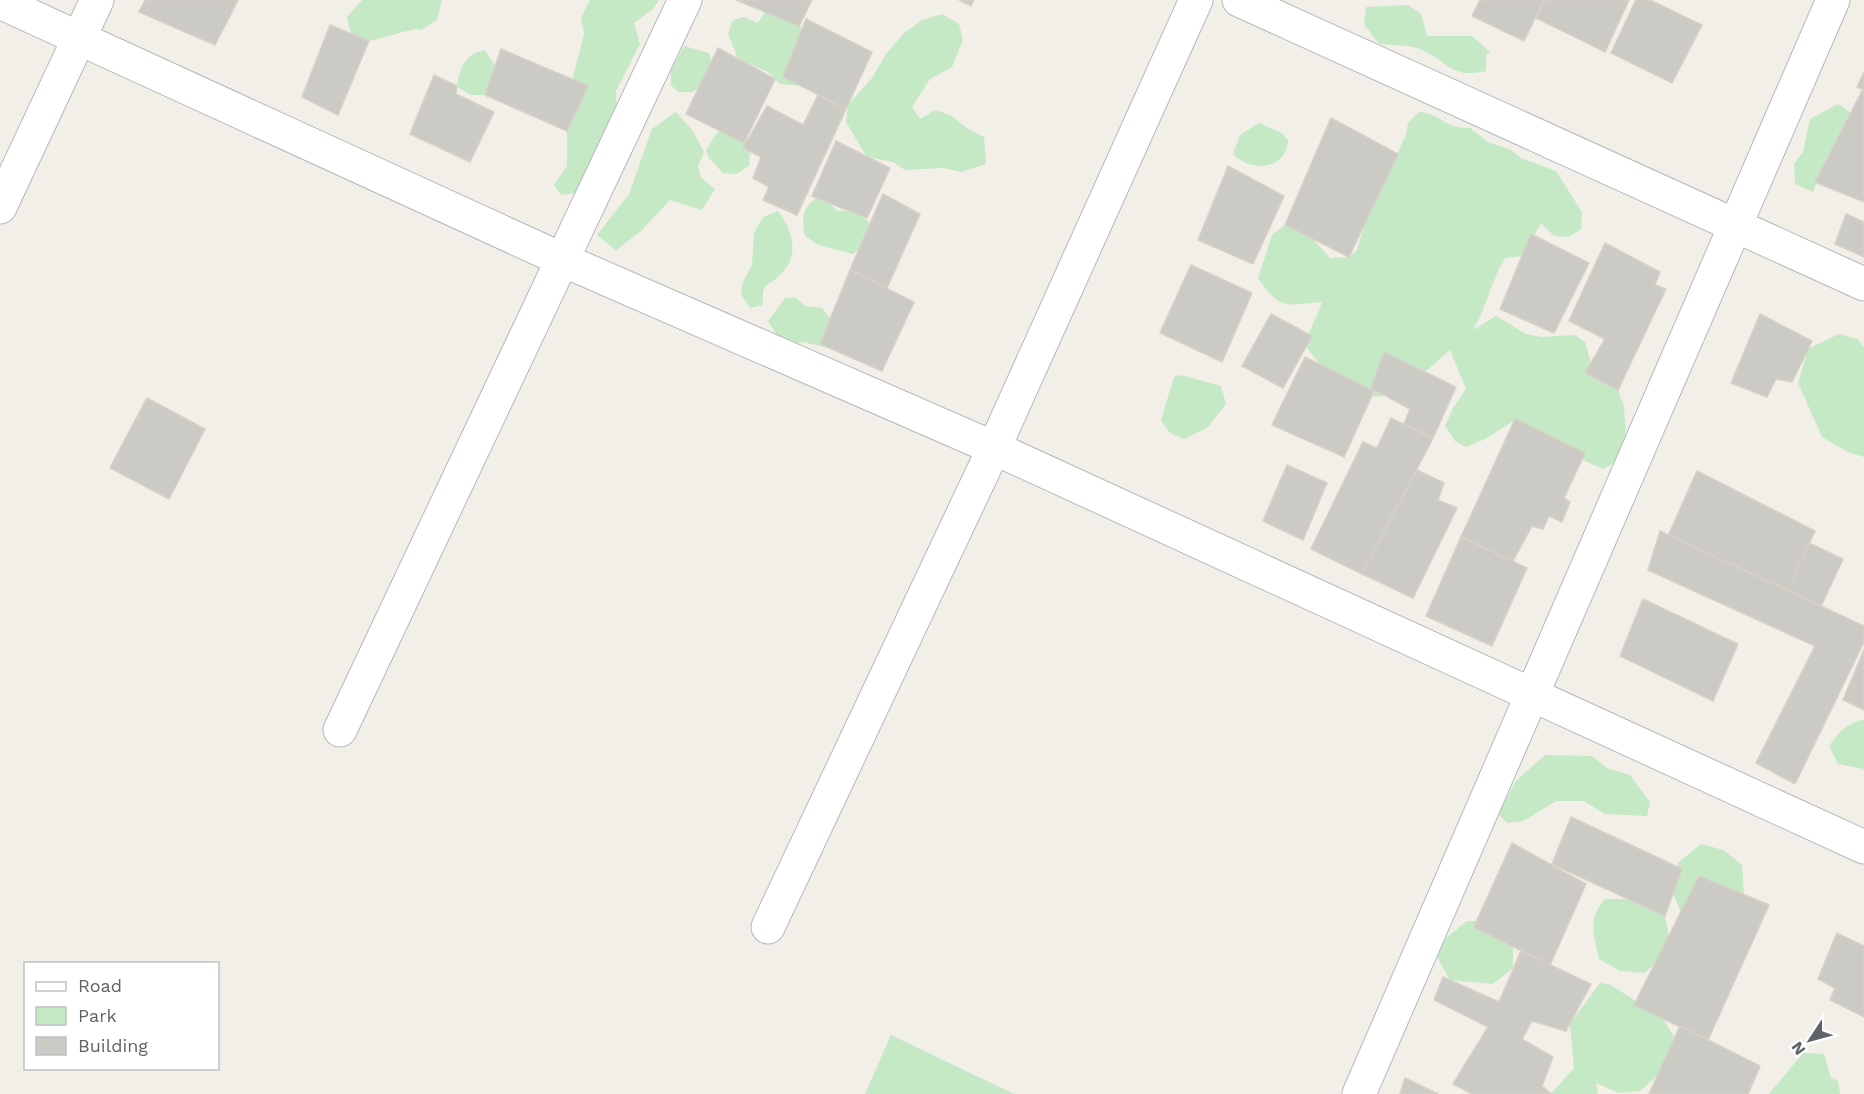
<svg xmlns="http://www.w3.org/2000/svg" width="1864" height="1094" font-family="'Work Sans',sans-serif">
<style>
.green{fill:#c5e8c5}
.building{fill:#cccac5;stroke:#d6d1c6;stroke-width:1.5}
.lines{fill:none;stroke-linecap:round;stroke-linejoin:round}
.street-casing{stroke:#b5b8bc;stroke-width:35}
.street{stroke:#fff;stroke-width:33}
</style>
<rect width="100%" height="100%" fill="#f1efe8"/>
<!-- green -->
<g class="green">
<path d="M362,0H442L437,20L421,30L415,29L369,41L351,34L347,17Z"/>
<path d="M590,0H659L653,9L634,23L640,44L616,91L617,114L587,191L561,195L554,185L567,166V131L579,106L571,85L584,34L581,18Z"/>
<path d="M1408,5L1421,14L1427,36H1472L1491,53L1486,54V71C1448,80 1447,58 1417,48C1406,44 1391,46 1379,44L1364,24L1366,7Z"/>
<path d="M765,12L799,26L808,33L803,86L780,84L768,72L738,59L728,33L733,20L744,17L758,23Z"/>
<path d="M942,14L959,24L963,40L952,67L930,79L912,107L920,119L935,110L950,115L968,129L984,137L986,164L961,172L943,168L905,170L893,162L867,157L846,122L848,105L872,78L886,54L904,33L922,20Z"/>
<path d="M684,46L709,53L716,77L692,92H678L671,85V71Z"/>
<path d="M485,50L495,66L494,83L485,95H470L457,86C460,68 465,53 485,50Z"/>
<path d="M1838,104L1857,117L1847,143L1834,145L1825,160L1813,192L1795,184L1794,164L1803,152L1810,119Z"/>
<path d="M676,112L693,131L704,152L698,166L701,178L715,189L702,210L670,200L641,231L616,250L597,235L629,194L652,129Z"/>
<path d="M1419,112C1441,113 1444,129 1470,128L1488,142L1511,150L1521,158L1556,171L1582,212L1581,229L1569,237L1554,236L1541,223L1522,256L1505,258C1491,281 1487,307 1473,330L1496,316L1526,334L1541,337L1575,335L1585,342L1593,371L1618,390L1624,406L1626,440L1623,457L1603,469L1567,453L1515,420L1485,439L1466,447L1455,441L1445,426L1453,408L1466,389L1450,350L1425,372L1395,357L1384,365V396C1352,401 1323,372 1306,346C1308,329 1317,318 1322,302C1286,305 1280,311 1258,278L1272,235L1285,225L1302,227L1330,258L1349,257L1357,250L1365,223L1406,135L1408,123Z"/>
<path d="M1259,123L1282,133L1288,141C1285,171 1250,172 1233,154L1240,135Z"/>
<path d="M725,126C748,137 751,140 749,166L736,174L723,173L709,158L706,150L716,134Z"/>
<path d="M821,194L837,211C851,210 861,213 870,224C869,240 865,245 853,254L819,245L805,236C801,215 803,207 821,194Z"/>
<path d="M778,211C792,229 801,256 780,275C766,288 762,281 763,305L750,308L741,294L743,282L752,265L754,233L763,217Z"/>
<path d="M785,298H796L805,306L822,308L835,324L829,348L803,342L783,346L768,321Z"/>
<path d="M1839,334L1858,339L1864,348V457L1850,453L1822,437L1798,383L1808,349Z"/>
<path d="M1181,375L1221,386L1226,404L1207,428L1184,439L1170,433L1161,420L1174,377Z"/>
<path d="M1864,719V769L1838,764L1829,746C1839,731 1847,724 1864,719Z"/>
<path d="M1545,755L1592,756L1607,768L1630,775L1650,802L1647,816L1605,814L1584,801H1556L1523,821L1508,823L1498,814L1516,781Z"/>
<path d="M1701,844L1723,850L1742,865L1745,909L1681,913L1668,882L1679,862Z"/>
<path d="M1605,899H1628L1650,904L1665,916L1669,936L1654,965L1644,973L1620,971L1599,959C1594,935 1587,919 1605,899Z"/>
<path d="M1467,921H1477L1513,936V968L1493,984L1450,980L1435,953L1445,939Z"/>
<path d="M1600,983L1611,985L1663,1019L1675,1038L1670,1064L1640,1091L1619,1093L1596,1083L1598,1094H1551L1574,1068L1570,1024Z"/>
<path d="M891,1035L1014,1094H865Z"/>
<path d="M1803,1053L1824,1054L1831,1078L1838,1081L1840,1094H1769Z"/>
</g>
<!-- building -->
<g class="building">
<path d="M145,0H238L215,45L139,12Z"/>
<path d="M736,0H812L799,26Z"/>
<path d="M959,0H974L971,6Z"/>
<path d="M1480,0H1544L1524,41L1472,16Z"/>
<path d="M1545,0H1629L1605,52L1536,18Z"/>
<path d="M1636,0H1650L1702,25L1672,83L1611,53Z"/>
<path d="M806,19L872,52L846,109L783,77Z"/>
<path d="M330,25L369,41L338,115L302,97Z"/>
<path d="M718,48L775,79L744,143L686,114Z"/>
<path d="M501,49L588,86L567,131L485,95Z"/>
<path d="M1864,72V90L1857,87Z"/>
<path d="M434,75L457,86L456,94L494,112L470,162L410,134Z"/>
<path d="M1863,89L1864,90V202L1815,182Z"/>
<path d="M818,95L846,109L797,215L763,200L769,187L753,178L761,157L743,148L767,106L803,125Z"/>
<path d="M1331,118L1398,154L1349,257L1285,225Z"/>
<path d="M836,141L890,168L867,218L812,196Z"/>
<path d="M1228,166L1284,196L1253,264L1198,240Z"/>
<path d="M883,194L920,214L887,288L850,270Z"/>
<path d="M1846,214L1864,222V257L1835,244Z"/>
<path d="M1531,234L1589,263L1554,333L1500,309Z"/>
<path d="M1605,243L1660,272L1655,285L1666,289L1618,390L1585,373L1605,339L1569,321Z"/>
<path d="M1191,265L1252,293L1222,362L1160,333Z"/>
<path d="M850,270L914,302L882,371L820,344Z"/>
<path d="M1271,314L1312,336L1283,388L1242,366Z"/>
<path d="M1760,314L1812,341L1792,382L1776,379L1767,397L1731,383Z"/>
<path d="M1384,352L1456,387L1433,438L1404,424L1410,409L1371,388Z"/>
<path d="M1305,357L1374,391L1344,457L1272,425Z"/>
<path d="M147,398L205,429L169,499L110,468Z"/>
<path d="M1391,418L1433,438L1362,574L1311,549L1363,442L1377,448Z"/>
<path d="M1515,419L1585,453L1564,498L1570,502L1562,522L1549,516L1543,529L1532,526L1513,561L1461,537Z"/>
<path d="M1287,465L1327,483L1303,540L1263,521Z"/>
<path d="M1417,470L1444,483L1438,500L1457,508L1413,598L1362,574Z"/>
<path d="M1697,471L1815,531L1788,590L1668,536Z"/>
<path d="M1660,531L1864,626V642L1795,784L1756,763L1815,646L1648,570Z"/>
<path d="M1461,537L1527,568L1492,646L1426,616Z"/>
<path d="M1809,543L1843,559L1821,606L1788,590Z"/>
<path d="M1643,599L1738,644L1713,701L1620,656Z"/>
<path d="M1864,650V710L1843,700Z"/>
<path d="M1571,817L1682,869L1665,916L1552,864Z"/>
<path d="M1512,843L1586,884L1550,965L1474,927Z"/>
<path d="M1699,876L1769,905L1708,1040L1634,1005Z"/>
<path d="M1837,933L1864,946V1017L1830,1000L1835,988L1818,979Z"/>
<path d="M1521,951L1591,984L1566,1031L1532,1021L1522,1039L1553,1057L1542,1086L1551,1094H1472L1453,1084L1488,1027L1434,1000L1443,977L1499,1002Z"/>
<path d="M1680,1026L1760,1066L1748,1094H1649Z"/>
<path d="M1405,1078L1438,1094H1400Z"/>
</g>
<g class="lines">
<!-- street casing -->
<g class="street-casing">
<g id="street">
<path d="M1239,0L1864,284"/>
<path d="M0,2L563,260L994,448L1864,847"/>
<path d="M0,207L97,0"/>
<path d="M340,730L685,0"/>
<path d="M768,927L994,448L1196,0"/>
<path d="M1359,1094L1833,0"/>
</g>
</g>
<!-- street -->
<use href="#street" class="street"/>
</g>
<!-- legend -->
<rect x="24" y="962" width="195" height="108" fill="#ffffff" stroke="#bfc1c3" stroke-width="1.5"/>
<rect x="36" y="982" width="30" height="9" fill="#ffffff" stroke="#bfc1c3" stroke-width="1.5"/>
<text x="78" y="992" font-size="18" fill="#5f6368">Road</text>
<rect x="36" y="1007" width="30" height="18" fill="#c5e8c5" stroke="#bfc1c3" stroke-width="1.5"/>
<text x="78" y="1022" font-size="18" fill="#5f6368">Park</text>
<rect x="36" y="1037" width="30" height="18" fill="#cccac5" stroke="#bfc1c3" stroke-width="1.5"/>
<text x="78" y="1052" font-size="18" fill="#5f6368">Building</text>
<!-- north arrow -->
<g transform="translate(1810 1040) rotate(234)" stroke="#ffffff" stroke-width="4.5" paint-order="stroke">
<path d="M0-4.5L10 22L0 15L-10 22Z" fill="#5f6368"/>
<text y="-9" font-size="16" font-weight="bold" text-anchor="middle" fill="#5f6368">N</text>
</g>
</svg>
